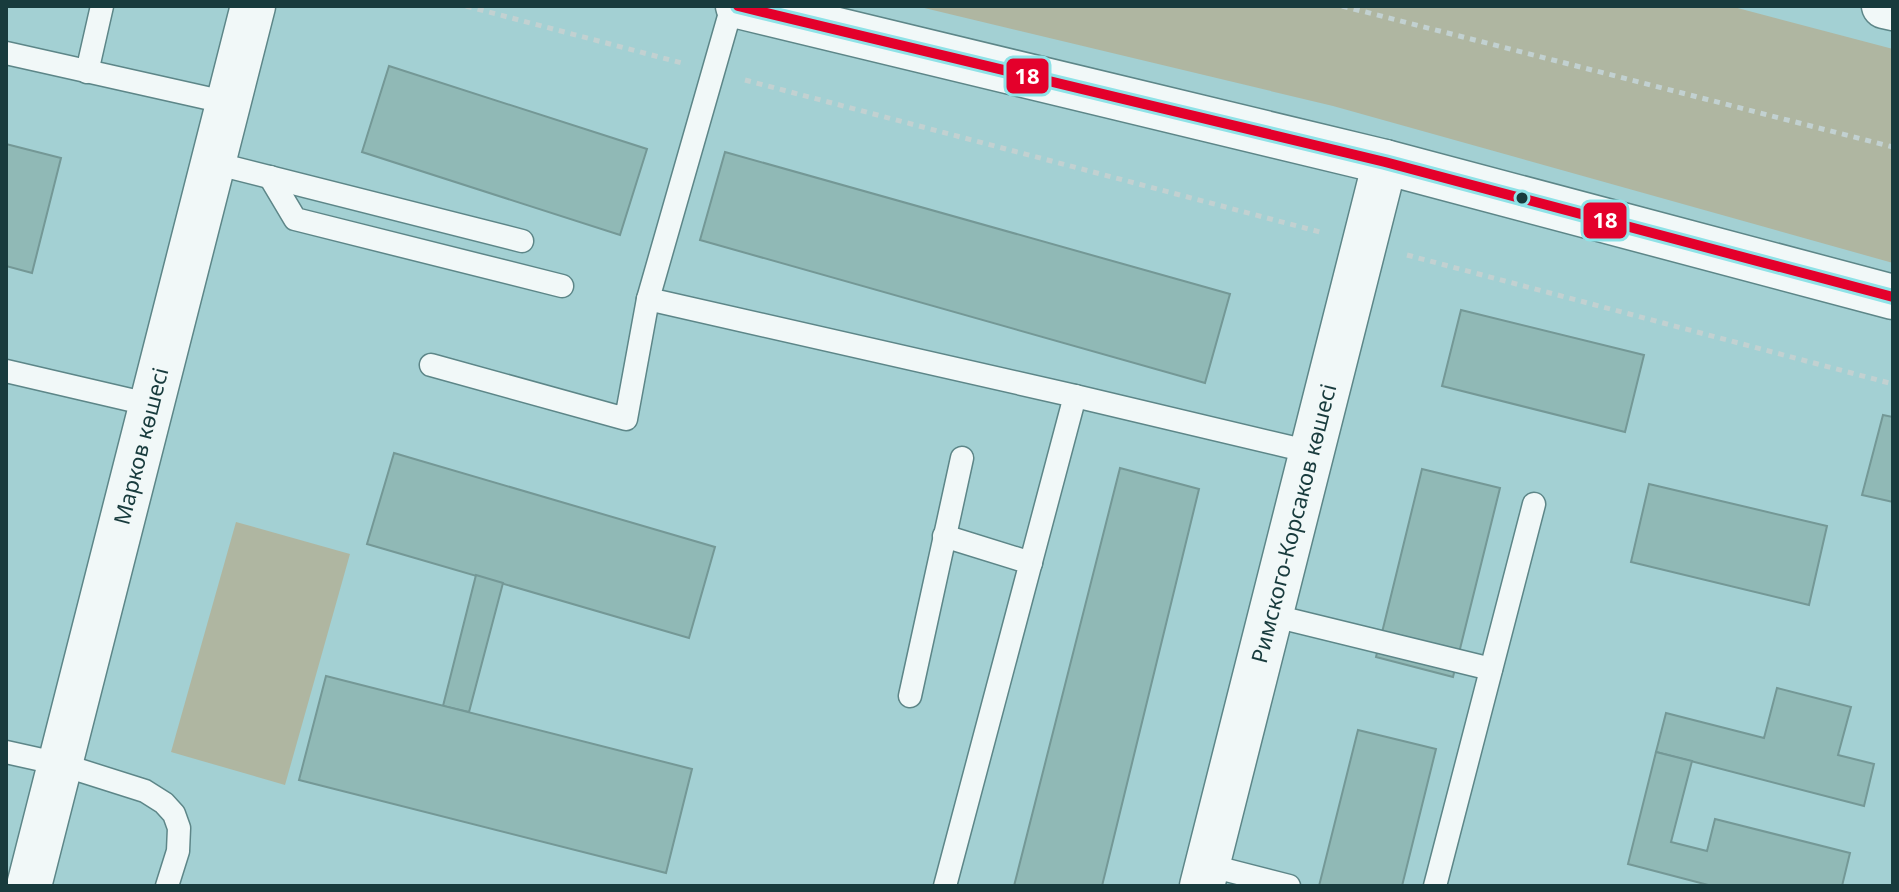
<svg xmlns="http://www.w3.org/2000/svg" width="1899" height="892" font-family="'Noto Sans',sans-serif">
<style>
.green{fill:#afb6a1}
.building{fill:#90b9b6;stroke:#749896;stroke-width:2}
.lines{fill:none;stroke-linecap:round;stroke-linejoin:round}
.service-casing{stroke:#5d8688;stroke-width:25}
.minor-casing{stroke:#5d8688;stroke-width:47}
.tertiary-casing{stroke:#5d8688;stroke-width:47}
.path{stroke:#c2d1d1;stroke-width:5;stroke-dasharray:6 6;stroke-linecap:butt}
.service{stroke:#f1f8f8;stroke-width:22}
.minor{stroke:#f1f8f8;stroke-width:44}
.tertiary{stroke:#f1f8f8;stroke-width:44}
.bus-1-casing{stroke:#8fe2e7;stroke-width:16}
.bus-1{stroke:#e4002b;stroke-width:10}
.bus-dot{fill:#183b3d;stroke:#8fe2e7;stroke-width:3}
.labels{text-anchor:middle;stroke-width:6;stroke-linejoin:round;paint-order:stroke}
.street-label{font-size:22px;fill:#183b3d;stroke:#8fe2e7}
.line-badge{stroke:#8fe2e7;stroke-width:3}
.badge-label{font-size:22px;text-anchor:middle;font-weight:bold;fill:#fff}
</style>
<rect width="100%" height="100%" fill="#a3d0d3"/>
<!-- green -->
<g class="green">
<path d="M916,6H1730L1893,49V263L1333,106Z"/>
<path d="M236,522L350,554L285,785L171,752Z"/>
</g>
<!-- building -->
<g class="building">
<path d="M389,66L647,149L620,235L362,152Z"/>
<path d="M6,144L61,158L32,273L6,266Z"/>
<path d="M725,152L1230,294L1205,383L700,240Z"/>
<path d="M1461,310L1644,355L1625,432L1442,386Z"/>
<path d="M1883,415L1893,417V502L1862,495Z"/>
<path d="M394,453L715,547L689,638L367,544Z"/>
<path d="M1120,468L1199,489L1102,886H1014Z"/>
<path d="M1422,469L1500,488L1453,677L1376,657Z"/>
<path d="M1649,484L1827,526L1809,605L1631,562Z"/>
<path d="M476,575L503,583L469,712L443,706Z"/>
<path d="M326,676L692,769L666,873L299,780Z"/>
<path d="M1777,688L1851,707L1838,755L1874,764L1864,806L1656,752L1666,713L1764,738Z"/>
<path d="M1358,730L1436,749L1402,886H1319Z"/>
<path d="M1656,752L1692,761L1671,842L1707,851L1715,819L1850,853L1842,886H1712L1628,864Z"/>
</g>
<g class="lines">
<!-- service casing -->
<g class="service-casing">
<g id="service">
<path d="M732,6L648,299L1075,396L1311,452"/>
<path d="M6,53L229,103"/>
<path d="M87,72L102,6"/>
<path d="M214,163L522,241"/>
<path d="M270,177L295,219L562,286"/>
<path d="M431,365L626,419L648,299"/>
<path d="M6,371L152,405"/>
<path d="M944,536L1031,563"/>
<path d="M1270,615L1491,669"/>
<path d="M910,696L962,458"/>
<path d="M6,752L60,764L145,791L164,803L174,814L179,828L178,851L167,886"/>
<path d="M1207,865L1289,886"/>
<path d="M945,886L1075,396"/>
<path d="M1435,886L1534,504"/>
</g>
</g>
<!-- minor casing -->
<g class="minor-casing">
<g id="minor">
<path id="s1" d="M29,886L253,6"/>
<path id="s2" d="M1202,886L1385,162"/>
</g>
</g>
<!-- tertiary casing -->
<g class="tertiary-casing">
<g id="tertiary">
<path d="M738,6L1385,162L1893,297"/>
<path d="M1884,6L1893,8"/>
</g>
</g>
<!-- path -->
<g class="path">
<path d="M466,6L682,63"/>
<path d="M1342,6L1893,147"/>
<path d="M745,80L1320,232"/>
<path d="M1407,255L1893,384"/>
</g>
<!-- service -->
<use href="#service" class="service"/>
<!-- minor -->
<use href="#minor" class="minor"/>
<!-- tertiary -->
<use href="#tertiary" class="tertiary"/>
<!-- bus-1 casing -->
<g class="bus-1-casing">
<path id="bus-1" d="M738,6L1385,162L1893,297"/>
</g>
<!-- bus-1 -->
<use href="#bus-1" class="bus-1"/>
</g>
<!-- markers -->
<circle class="bus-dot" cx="1522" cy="198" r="7"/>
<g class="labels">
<!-- street labels -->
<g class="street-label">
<text dy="8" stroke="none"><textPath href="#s1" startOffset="454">Марков көшесі</textPath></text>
<text dy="8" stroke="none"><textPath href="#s2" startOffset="374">Римского-Корсаков көшесі</textPath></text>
</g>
</g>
<g class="line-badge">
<rect x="1005" y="57" width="45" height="38" rx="8" fill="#e4002b"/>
<rect x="1582" y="201" width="46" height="39" rx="8" fill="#e4002b"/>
</g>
<g class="badge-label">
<text x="1027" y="84">18</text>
<text x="1605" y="228">18</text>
</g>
<!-- border -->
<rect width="1899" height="892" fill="none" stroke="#183b3d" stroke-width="16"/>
</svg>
